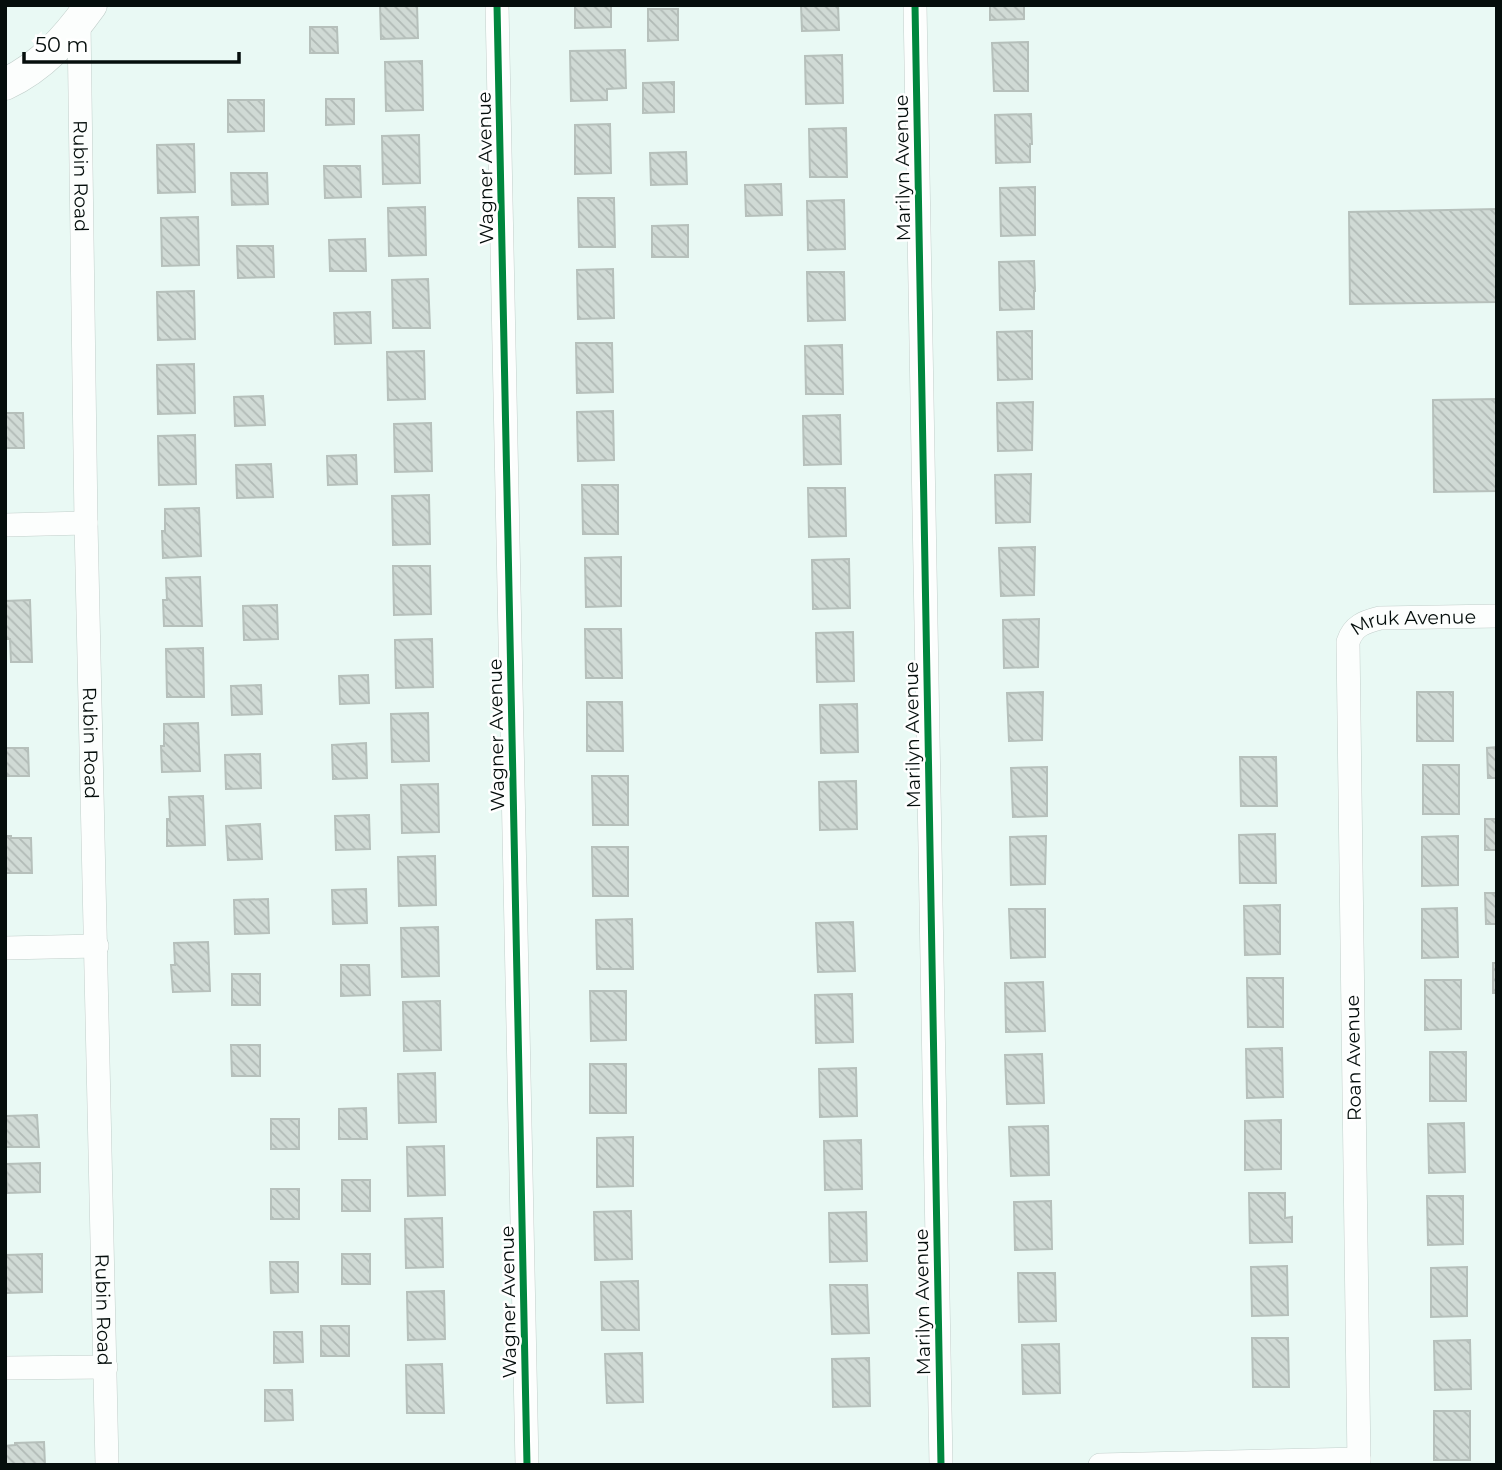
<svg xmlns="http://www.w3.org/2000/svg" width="1502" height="1470" font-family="Montserrat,sans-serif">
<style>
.building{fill:url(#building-back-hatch);stroke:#b6c0bb;stroke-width:2}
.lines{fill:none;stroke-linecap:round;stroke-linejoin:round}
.street-casing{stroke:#c2cfcb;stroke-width:24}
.secondary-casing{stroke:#c2cfcb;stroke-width:33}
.street{stroke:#fcfefd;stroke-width:23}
.secondary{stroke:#fcfefd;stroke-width:32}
.cycleway-casing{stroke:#fff;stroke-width:11}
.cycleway{stroke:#00873e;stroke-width:7}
.labels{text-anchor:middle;stroke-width:5;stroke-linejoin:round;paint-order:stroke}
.street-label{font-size:19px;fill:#050e0c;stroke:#fff}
</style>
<defs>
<pattern id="building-back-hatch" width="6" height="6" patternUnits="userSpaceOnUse" patternTransform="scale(1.75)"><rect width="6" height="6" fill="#d0dad5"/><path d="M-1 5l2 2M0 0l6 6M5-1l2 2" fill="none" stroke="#b1bab6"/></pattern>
</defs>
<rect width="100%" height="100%" fill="#e9f9f4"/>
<!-- building -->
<g class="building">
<path d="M380,5H417L418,38L381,39Z"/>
<path d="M575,5H611V27L575,28Z"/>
<path d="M801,5H838L839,30L802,31Z"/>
<path d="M990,5H1024V19L990,20Z"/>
<path d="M648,9H678V40L648,41Z"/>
<path d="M310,27H337L338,53H310Z"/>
<path d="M1028,42V91H994L992,43Z"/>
<path d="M625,50L626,88L607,89V100L571,101L570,51Z"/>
<path d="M842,55L843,103L806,104L805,56Z"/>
<path d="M422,61L423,110L386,111L385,62Z"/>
<path d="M674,82V112L643,113V83Z"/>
<path d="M326,99H354V124L326,125Z"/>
<path d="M228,100H264V131L228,132Z"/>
<path d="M1031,114L1032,144H1030V162L996,163L995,115Z"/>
<path d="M610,124L611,173L575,174V125Z"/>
<path d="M846,128L847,177H810L809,129Z"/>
<path d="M419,135L420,183L383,184L382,136Z"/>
<path d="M194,144L195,192L158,193L157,145Z"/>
<path d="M686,152L687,184L651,185L650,153Z"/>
<path d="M324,166H360L361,197L325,198Z"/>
<path d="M231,173H267L268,204L232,205Z"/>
<path d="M781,184L782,215L746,216L745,185Z"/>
<path d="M1035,187V235L1001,236L1000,188Z"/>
<path d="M578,198H614L615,247H579Z"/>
<path d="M844,200L845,249L808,250L807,201Z"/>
<path d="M425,207L426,255L389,256L388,208Z"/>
<path d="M1497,209V302L1350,304L1349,212Z"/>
<path d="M198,217L199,265L162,266L161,218Z"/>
<path d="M688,225V257H652V226Z"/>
<path d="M365,239L366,271H330L329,240Z"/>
<path d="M237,246H273L274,277L238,278Z"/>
<path d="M1034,261L1035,291H1034V309L1000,310L999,262Z"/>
<path d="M613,269L614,318L578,319L577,270Z"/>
<path d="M807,272H844L845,320L808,321Z"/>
<path d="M428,279L430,328H393L392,280Z"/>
<path d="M194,291L195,339L158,340L157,292Z"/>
<path d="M370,312L371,343L335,344L334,313Z"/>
<path d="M1032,331V379L998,380L997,332Z"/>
<path d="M576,343H612L613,392L577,393Z"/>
<path d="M842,345L843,394H806L805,346Z"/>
<path d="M424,351L425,399L388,400L387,352Z"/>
<path d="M194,364L195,413L158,414L157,365Z"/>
<path d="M263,396L265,425L235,426L234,397Z"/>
<path d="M1497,399V491L1434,492L1433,400Z"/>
<path d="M1033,402L1032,450L998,451L997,403Z"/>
<path d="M613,411L614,460L578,461L577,412Z"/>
<path d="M5,413H23L24,448H5Z"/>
<path d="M840,415L841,464L804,465L803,416Z"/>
<path d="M431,423L432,471L395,472L394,424Z"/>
<path d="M195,435L196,484L159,485L158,436Z"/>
<path d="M356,455L357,484L328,485L327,456Z"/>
<path d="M271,464L273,497L237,498L236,465Z"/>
<path d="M1031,474L1030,522L996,523L995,475Z"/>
<path d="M582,485H618V534H583Z"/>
<path d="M808,488H845L846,536L809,537Z"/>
<path d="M429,495L430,544L393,545L392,496Z"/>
<path d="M199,508L201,556L163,558L162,531H165V509Z"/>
<path d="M1035,547L1034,595L1001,596L999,548Z"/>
<path d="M621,557V606L586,607L585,558Z"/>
<path d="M849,559L850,608L813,609L812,560Z"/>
<path d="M393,566H430L431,614L394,615Z"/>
<path d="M200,577L202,626H164L163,600H167L166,578Z"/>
<path d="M30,600L32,662H11L10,639H5V601Z"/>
<path d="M277,605L278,639L244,640L243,606Z"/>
<path d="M1039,619L1038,667L1004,668L1003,620Z"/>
<path d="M585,629H621L622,678H586Z"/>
<path d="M853,632L854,681L817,682L816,633Z"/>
<path d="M432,639L433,687L396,688L395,640Z"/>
<path d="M203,648L204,697H167L166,649Z"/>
<path d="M368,675L369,703L340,704L339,676Z"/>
<path d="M261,685L262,714L232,715L231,686Z"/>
<path d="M1043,692L1042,740L1009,741L1007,693Z"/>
<rect x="1417" y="692" width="36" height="49"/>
<path d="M587,702H622L623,751H587Z"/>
<path d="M857,704L858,752L821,753L820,705Z"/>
<path d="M428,713L429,761L392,762L391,714Z"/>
<path d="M198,723L200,771L162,772L161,746H164V724Z"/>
<path d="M366,743L367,778L333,779L332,745Z"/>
<path d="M1497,747V778H1488L1487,748Z"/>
<path d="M5,748H28L29,776H5Z"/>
<path d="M260,754L261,788L226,789L225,755Z"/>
<path d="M1240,757H1276L1277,806H1241Z"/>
<rect x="1423" y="765" width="36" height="49"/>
<path d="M1047,767V816L1013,817L1011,768Z"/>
<path d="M592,776H628V825H593Z"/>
<path d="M856,781L857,829L820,830L819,782Z"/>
<path d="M438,784L439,832L402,833L401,785Z"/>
<path d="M203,796L205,845L167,846V819H170L169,797Z"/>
<path d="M369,815L370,849L336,850L335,816Z"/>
<rect x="1485" y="819" width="12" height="31"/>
<path d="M260,824L262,859L228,860L226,826Z"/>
<path d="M1275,834L1276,883H1240L1239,835Z"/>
<path d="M5,836H11V838H31L32,873H5Z"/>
<path d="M1046,836L1045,884L1011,885L1010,837Z"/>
<path d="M1458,836V885L1422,886V837Z"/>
<path d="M592,847H628V896H593Z"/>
<path d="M435,856L436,905L399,906L398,857Z"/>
<path d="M366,889L367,923L333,924L332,890Z"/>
<path d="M1485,893H1497V924H1486Z"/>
<path d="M268,899L269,933L235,934L234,900Z"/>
<path d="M1280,905V954L1245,955L1244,906Z"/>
<path d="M1457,908L1458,957L1422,958V909Z"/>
<path d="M1009,909H1045V957L1011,958Z"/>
<path d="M632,919L633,969H597L596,920Z"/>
<path d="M853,922L855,971L818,972L816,923Z"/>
<path d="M438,927L439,976L402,977L401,928Z"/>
<path d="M208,942L210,991L173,992L171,965H175L174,943Z"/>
<rect x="1493" y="963" width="4" height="30"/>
<path d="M341,965H369L370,995L341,996Z"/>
<rect x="232" y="974" width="28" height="31"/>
<path d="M1247,978H1283V1027H1248Z"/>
<path d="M1425,980H1461V1029L1425,1030Z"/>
<path d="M1043,982L1045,1031L1006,1032L1005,983Z"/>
<path d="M590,991H626V1040L591,1041Z"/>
<path d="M852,994L853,1042L816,1043L815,995Z"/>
<path d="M440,1001L441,1050L404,1051L403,1002Z"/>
<path d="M231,1045H260V1076H232Z"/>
<path d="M1282,1048L1283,1097L1247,1098L1246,1049Z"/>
<rect x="1430" y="1052" width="36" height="49"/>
<path d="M1042,1054L1044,1103L1007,1104L1005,1055Z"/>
<rect x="590" y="1064" width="36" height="49"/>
<path d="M856,1068L857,1116L820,1117L819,1069Z"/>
<path d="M435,1073L436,1122L399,1123L398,1074Z"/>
<path d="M366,1108L367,1139H339V1109Z"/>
<path d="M37,1115L39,1147H6V1116Z"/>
<rect x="271" y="1119" width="28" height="30"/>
<path d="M1281,1120V1169L1245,1170V1121Z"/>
<path d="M1464,1123L1465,1172L1429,1173L1428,1124Z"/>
<path d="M1048,1126L1049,1175L1011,1176L1009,1127Z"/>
<path d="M633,1137V1186L597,1187V1138Z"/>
<path d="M861,1140L862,1189L825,1190L824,1141Z"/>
<path d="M444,1146L445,1195L408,1196L407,1147Z"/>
<path d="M40,1163V1192L7,1193L6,1164Z"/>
<rect x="342" y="1180" width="28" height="31"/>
<rect x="271" y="1189" width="28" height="30"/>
<path d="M1249,1193H1285V1218L1292,1217V1242L1250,1243Z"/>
<path d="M1427,1196H1463V1244L1428,1245Z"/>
<path d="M1051,1201L1052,1249L1015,1250L1014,1202Z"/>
<path d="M631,1211L632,1259L595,1260L594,1212Z"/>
<path d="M866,1212L867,1261L830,1262L829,1213Z"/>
<path d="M442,1218L443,1267L406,1268L405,1219Z"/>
<path d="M42,1254V1292L5,1293V1255Z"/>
<rect x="342" y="1254" width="28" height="30"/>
<path d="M270,1262H298V1292L271,1293Z"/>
<path d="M1287,1266L1288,1315L1252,1316L1251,1267Z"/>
<path d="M1467,1267V1316L1431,1317V1268Z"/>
<path d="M1018,1273H1055L1056,1321L1019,1322Z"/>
<path d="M638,1281L639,1330H602L601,1282Z"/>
<path d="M830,1285H867L869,1333L832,1334Z"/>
<path d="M444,1291L445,1339L408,1340L407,1292Z"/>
<rect x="321" y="1326" width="28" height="30"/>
<path d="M274,1332H302L303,1362L274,1363Z"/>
<path d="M1252,1338H1288L1289,1387H1253Z"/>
<path d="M1470,1340L1471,1389L1435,1390L1434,1341Z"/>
<path d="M1059,1344L1060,1393L1023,1394L1022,1345Z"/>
<path d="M642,1353L643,1402L607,1403L605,1354Z"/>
<path d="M869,1358L870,1406L833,1407L832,1359Z"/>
<path d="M442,1364L444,1413H407L406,1365Z"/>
<path d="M265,1390H292L293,1420L265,1421Z"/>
<rect x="1434" y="1411" width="36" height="49"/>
<path d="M44,1442L45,1465H5V1446L15,1445V1443Z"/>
</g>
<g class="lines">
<!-- street casing -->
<g class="street-casing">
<g id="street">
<path d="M497,5L527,1465"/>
<path d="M915,5L941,1465"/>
<path id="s1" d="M79,22L86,523L107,1465"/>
<path d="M5,525L86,523"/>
<path d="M5,948L97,946"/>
<path d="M5,1368L106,1367"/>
<path d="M1100,1465L1359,1459"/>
<path id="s2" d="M1359,1465L1348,642C1353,626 1364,622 1380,618L1497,616"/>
</g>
</g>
<!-- secondary casing -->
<g class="secondary-casing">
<path id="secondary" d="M5,84C42,67 68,37 91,5"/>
</g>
<!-- street -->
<use href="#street" class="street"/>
<!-- secondary -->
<use href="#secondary" class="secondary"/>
<!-- cycleway casing -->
<g class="cycleway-casing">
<g id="cycleway">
<path d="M497,5L527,1465"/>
<path d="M915,5L941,1465"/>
</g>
</g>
<!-- cycleway -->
<use href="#cycleway" class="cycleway"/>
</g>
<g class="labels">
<!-- street labels -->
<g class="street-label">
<text transform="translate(485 168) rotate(-91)" y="7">Wagner Avenue</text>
<text transform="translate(902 168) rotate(-91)" y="7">Marilyn Avenue</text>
<text dy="7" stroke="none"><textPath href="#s1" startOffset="154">Rubin Road</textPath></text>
<text dy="7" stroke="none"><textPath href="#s2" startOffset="898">Mruk Avenue</textPath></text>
<text transform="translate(496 735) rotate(-91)" y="7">Wagner Avenue</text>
<text transform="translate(912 735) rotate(-91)" y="7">Marilyn Avenue</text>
<text dy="7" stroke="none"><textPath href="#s1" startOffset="721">Rubin Road</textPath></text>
<text transform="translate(1353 1058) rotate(-91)" y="7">Roan Avenue</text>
<text transform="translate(508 1302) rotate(-91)" y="7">Wagner Avenue</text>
<text transform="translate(922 1302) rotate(-91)" y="7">Marilyn Avenue</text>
<text dy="7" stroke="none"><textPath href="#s1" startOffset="1288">Rubin Road</textPath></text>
</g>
</g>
<!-- border -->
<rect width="1502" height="1470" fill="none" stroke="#050e0c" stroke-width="14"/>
<!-- scale -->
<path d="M24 52v10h215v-10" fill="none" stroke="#050e0c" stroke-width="3.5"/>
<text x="35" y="52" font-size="21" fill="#050e0c" stroke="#ffffff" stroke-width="5" paint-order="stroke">50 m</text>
</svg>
